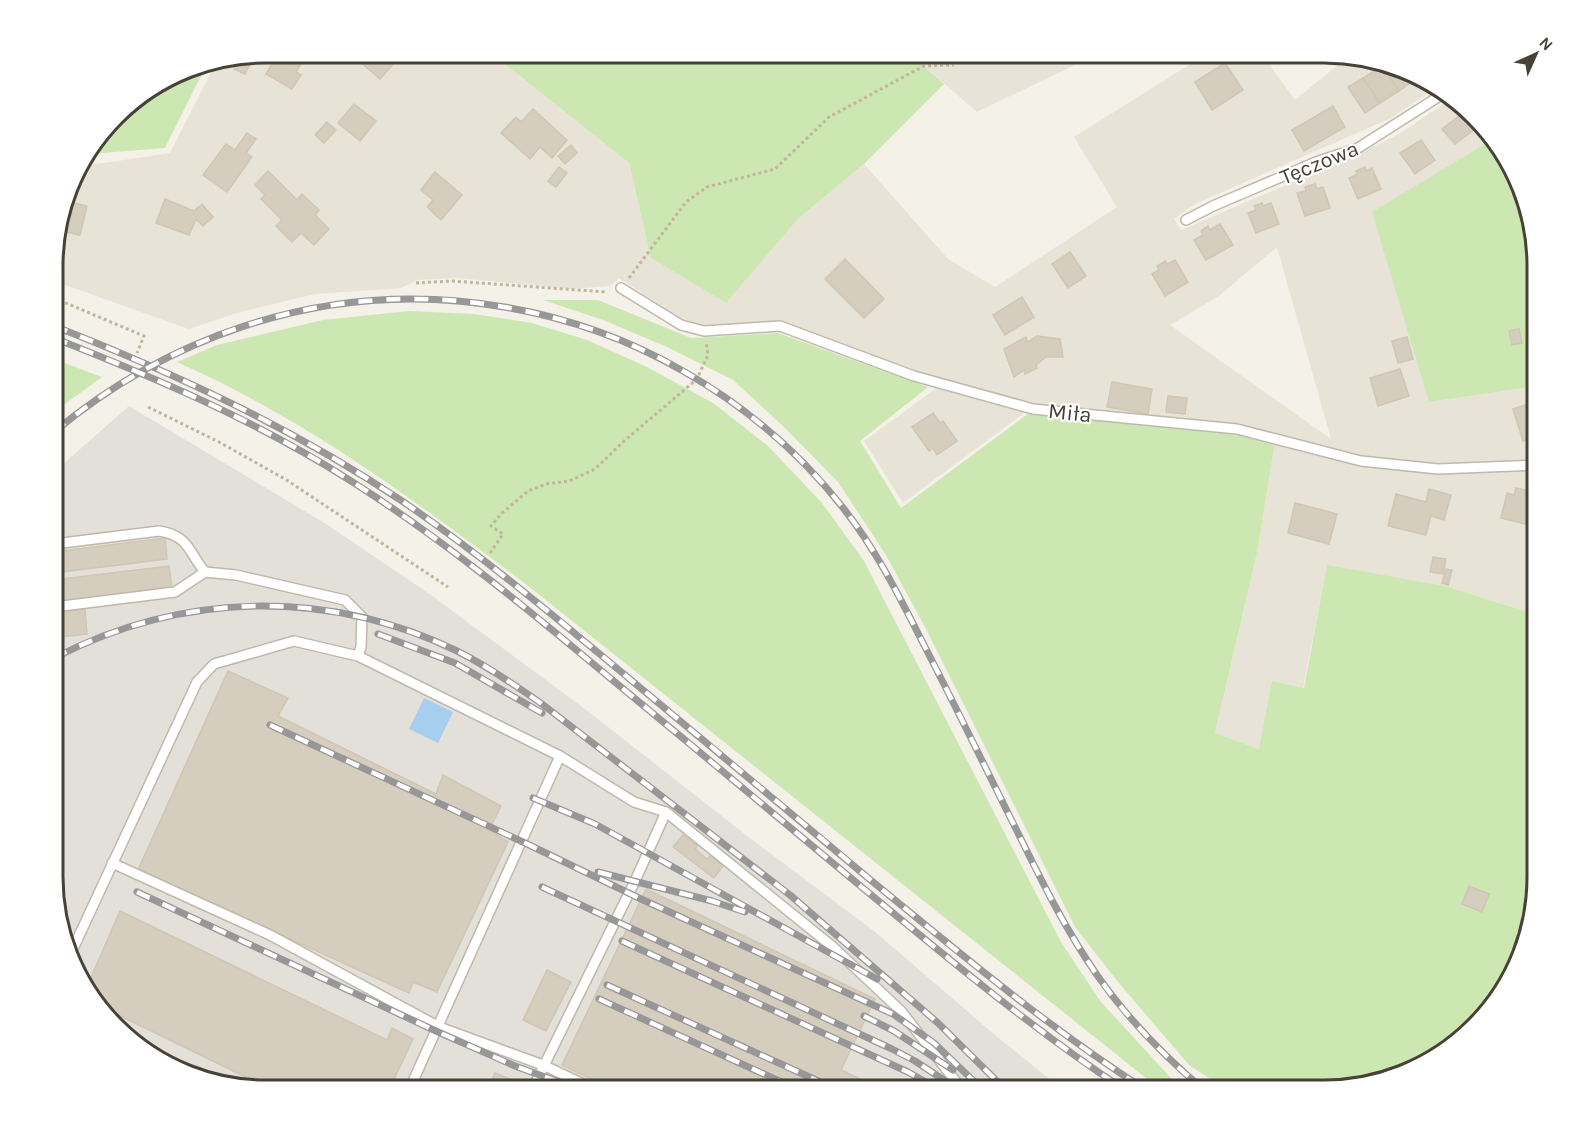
<svg xmlns="http://www.w3.org/2000/svg" width="1590" height="1143" font-family="Karla,sans-serif">
<style>
.residential{fill:#e8e3d7;fill-rule:evenodd}
.industrial{fill:#e3e0da}
.green{fill:#cde7b3}
.water{fill:#a7ceee}
.building{fill:#d5cdbe;stroke:#d0c6b2;stroke-width:1.5}
.lines{fill:none;stroke-linecap:round;stroke-linejoin:round}
.service-casing{stroke:#bfb9ab;stroke-width:12}
.path{stroke:#c0b69d;stroke-width:3;stroke-dasharray:3 3;stroke-linecap:butt}
.service{stroke:#fff;stroke-width:9}
.rail-casing{stroke:#979797;stroke-width:7}
.rail{stroke:#fff;stroke-width:4.5;stroke-dasharray:14;stroke-linecap:butt}
.labels{text-anchor:middle;stroke-width:4.5;stroke-linejoin:round;paint-order:stroke}
.street-label{font-size:22px;fill:#474237;stroke:#fff}
.rim{fill:none;stroke:#474237;stroke-width:3}
</style>
<rect width="100%" height="100%" fill="#f4f1e9"/>
<!-- residential -->
<g class="residential">
<path d="M266,53H491L629,163L651,258L726,303L798,219L864,164L948,259L995,287L1117,207L1074,137L1208,53H1261L1295,100L1349,56L1405,69L1437,87L1391,118L1195,204L1174,219L1181,230L1330,166L1396,136L1454,97L1491,142L1429,402L1537,386V461L1437,465L1362,457L1237,424L1035,405L903,503L864,441L946,381L778,321L694,327L619,278L610,286L573,289L458,278L417,280L401,288L315,294L237,313L189,329L54,281V239L75,171L78,167L170,153L216,62ZM1277,247L1331,439L1170,325L1219,296Z"/>
<path d="M909,53H1100L977,112Z"/>
<path d="M1275,442L1361,465L1440,474L1537,470V615L1445,586L1327,566L1303,688L1272,681L1260,749L1215,734L1257,553Z"/>
</g>
<!-- industrial -->
<path class="industrial" d="M129,406L326,524L431,595L585,709L755,842L874,931L995,1035L1063,1090H253L197,1079L136,1046L81,983L54,904V472Z"/>
<!-- green -->
<g class="green">
<path d="M491,53H909L944,84L864,164L798,219L726,303L651,258L629,163Z"/>
<path d="M207,64L165,148L89,154L125,106L185,69Z"/>
<path d="M1490,141L1515,171L1537,253V386L1429,402L1372,212Z"/>
<path d="M543,300H598L691,338L778,333L928,387L860,441L901,508L1029,413L1237,434L1275,442L1257,553L1215,733L1259,749L1272,681L1304,688L1327,565L1445,586L1537,615V890L1526,946L1493,1007L1419,1068L1324,1090H1227L1189,1065L1118,982L1075,927L927,631L886,555L838,482L785,428L733,380L667,347L603,320Z"/>
<path d="M409,311L474,314L532,323L587,340L647,367L713,403L768,446L822,503L864,561L1061,942L1101,1002L1182,1090H1163L1151,1082L532,589C420,504 306,419 177,362L217,345L323,320Z"/>
<path d="M54,359L102,377L54,412Z"/>
</g>
<!-- water -->
<path class="water" d="M424,698L453,712L438,743L409,729Z"/>
<!-- building -->
<g class="building">
<path d="M278,53H285L302,62L296,72L301,75L292,89L266,74Z"/>
<path d="M364,53H383L395,62L380,79L358,60Z"/>
<path d="M255,55L245,74L234,69L239,58Z"/>
<path d="M1225,63L1243,90L1212,110L1195,82Z"/>
<path d="M1385,64L1405,69L1414,80L1399,91L1382,66Z"/>
<path d="M1382,66L1399,91L1380,103L1363,78Z"/>
<path d="M1363,78L1380,103L1365,113L1348,87Z"/>
<path d="M354,104L376,121L360,141L338,123Z"/>
<path d="M1333,106L1345,127L1304,151L1292,130Z"/>
<path d="M533,109L567,140L552,158L540,147L530,159L501,133L516,117L521,122Z"/>
<path d="M1464,112L1476,128L1455,144L1442,129Z"/>
<path d="M327,122L336,130L324,143L315,135Z"/>
<path d="M247,133L256,139L246,153L252,157L227,192L203,175L226,144L235,150Z"/>
<path d="M1421,140L1435,160L1415,174L1400,153Z"/>
<path d="M571,145L577,153L565,164L558,156Z"/>
<path d="M559,167L567,173L556,187L548,181Z"/>
<path d="M1365,167L1366,171L1372,168L1381,189L1358,199L1349,178L1358,174L1356,171Z"/>
<path d="M268,171L297,200L302,194L319,210L315,215L329,229L314,245L301,233L292,242L276,226L282,220L261,199L265,195L255,185Z"/>
<path d="M435,172L462,195L441,220L427,207L433,200L421,190Z"/>
<path d="M1315,184L1317,189L1323,187L1330,208L1305,216L1297,193L1306,191L1305,187Z"/>
<path d="M165,199L194,211L202,204L213,217L203,226L196,219L189,235L156,223Z"/>
<path d="M66,201L87,206L80,235L57,230Z"/>
<path d="M1262,203L1263,206L1271,203L1279,224L1256,233L1248,213L1256,210L1254,206Z"/>
<path d="M1220,224L1233,245L1206,260L1194,240L1203,235L1201,231L1208,226L1210,230Z"/>
<path d="M1070,252L1086,276L1068,288L1052,264Z"/>
<path d="M845,259L884,299L864,318L825,279Z"/>
<path d="M1175,260L1188,282L1165,296L1152,274L1159,270L1157,266L1165,261L1167,264Z"/>
<path d="M1022,297L1034,317L1005,335L993,315Z"/>
<path d="M1519,329L1522,343L1512,345L1509,331Z"/>
<path d="M1037,336L1060,339L1063,357H1046L1036,365L1037,368L1025,374L1024,370L1014,377L1004,349L1026,337L1028,342Z"/>
<path d="M1407,337L1413,359L1398,363L1392,341Z"/>
<path d="M1400,369L1409,396L1378,406L1370,378Z"/>
<path d="M1112,382L1152,389L1148,414L1107,407Z"/>
<path d="M1168,396L1187,398L1185,414L1166,412Z"/>
<path d="M1525,405L1535,437L1523,441L1513,409Z"/>
<path d="M933,413L940,423L943,421L957,441L937,455L933,448L929,451L912,427Z"/>
<path d="M1516,488L1537,493V527L1501,518L1507,493L1514,495Z"/>
<path d="M1429,489L1451,495L1444,520L1431,516L1426,535L1388,526L1396,494L1426,502Z"/>
<path d="M1295,503L1337,514L1329,544L1288,533Z"/>
<path d="M165,538L167,559L54,573V552Z"/>
<path d="M1433,557L1446,559L1443,574L1430,572Z"/>
<path d="M169,566L172,588L54,603V580Z"/>
<path d="M1446,569L1452,570L1448,585L1442,583Z"/>
<path d="M85,609L87,634L61,637L59,612Z"/>
<path d="M228,671L288,698L278,716L436,794L443,775L501,806L489,830L508,842L437,992L413,982L409,993L138,870Z"/>
<path d="M683,835L697,846L695,849L707,859L710,856L723,866L714,878L673,847Z"/>
<path d="M1469,886L1489,894L1482,912L1462,904Z"/>
<path d="M646,889L875,999L841,1070L883,1090H614L562,1065Z"/>
<path d="M120,911L387,1040L392,1028L413,1039L389,1090H272L102,1007L86,989Z"/>
<path d="M547,970L571,982L546,1031L523,1020Z"/>
<path d="M495,1073L520,1083L517,1090H487Z"/>
<path d="M556,1082L574,1090H552Z"/>
</g>
<g class="lines">
<!-- service casing -->
<g class="service-casing">
<g id="service">
<path d="M1186,220L1213,206L1316,162L1358,148L1446,92"/>
<path d="M621,288L681,325L704,331L780,326L914,376L1033,409L1237,429L1361,461L1438,469L1537,465"/>
<path d="M54,544L159,531C190,536 188,552 205,572"/>
<path d="M54,607L175,592L205,572L236,575L345,600L362,617L361,647L358,656"/>
<path d="M112,863L270,935L439,1027L543,1065L596,1090"/>
<path d="M71,953L197,682L214,664L294,641L358,656L560,756L634,802L666,812L833,947L901,1011L957,1083L960,1090"/>
<path d="M409,1090L560,756"/>
<path d="M532,1090L635,881L666,812"/>
</g>
</g>
<!-- path -->
<g class="path">
<path d="M629,278L686,202L707,187L775,169L829,117L924,66L954,65"/>
<path d="M416,283L452,281L606,292"/>
<path d="M54,298L144,336L137,353"/>
<path d="M148,407L219,442L285,479L448,587"/>
<path d="M490,553L503,534L491,526L502,513L528,491L546,484L569,481L595,469L623,442L697,379L708,355L706,341"/>
</g>
<!-- service -->
<use href="#service" class="service"/>
<!-- rail casing -->
<g class="rail-casing">
<g id="rail">
<path d="M54,326C176,374 293,428 402,501C480,554 553,615 625,675C708,744 791,813 873,882C962,955 1049,1028 1146,1090"/>
<path d="M54,338C158,379 257,421 351,481C441,538 523,605 604,673C689,743 774,814 858,884C945,956 1031,1028 1125,1090"/>
<path d="M54,432C167,338 311,288 458,301C537,308 614,331 683,371C745,406 800,453 844,509C877,551 900,598 924,645C957,709 988,773 1020,837C1043,884 1067,932 1097,975C1127,1018 1164,1056 1204,1090"/>
<path d="M378,634L455,663L542,713"/>
<path d="M54,658C182,592 327,588 457,651C487,666 515,685 542,704L790,895L938,1023L1006,1090"/>
<path d="M270,725L523,842L641,899L893,1014L934,1043L983,1090"/>
<path d="M533,798L595,824L877,979"/>
<path d="M598,872L712,901L745,912"/>
<path d="M542,887L892,1049L915,1061L959,1090"/>
<path d="M137,892L436,1031L515,1066L581,1090"/>
<path d="M622,941L908,1072L940,1090"/>
<path d="M607,985L838,1090"/>
<path d="M599,999L799,1090"/>
<path d="M864,1016L894,1031L953,1070"/>
</g>
</g>
<!-- rail -->
<use href="#rail" class="rail"/>
</g>
<g class="labels">
<!-- street labels -->
<g class="street-label">
<text transform="translate(1319 162) rotate(-22)" y="8">Tęczowa</text>
<text transform="translate(1070 412) rotate(6)" y="8">Miła</text>
</g>
</g>
<!-- crop -->
<path d="M0 0H1590V1143H0ZM266 63H1324A203 203 0 0 1 1527 266V877A203 203 0 0 1 1324 1080H266A203 203 0 0 1 63 877V266A203 203 0 0 1 266 63Z" fill="#fff" fill-rule="evenodd"/>
<path class="rim" d="M266 63H1324A203 203 0 0 1 1527 266V877A203 203 0 0 1 1324 1080H266A203 203 0 0 1 63 877V266A203 203 0 0 1 266 63Z"/>
<!-- north arrow -->
<g transform="translate(1536 54) rotate(45)" stroke="#ffffff" stroke-width="4.5" paint-order="stroke">
<path d="M0-4.5L10 22L0 15L-10 22Z" fill="#474237"/>
<text y="-9" font-size="16" font-weight="bold" text-anchor="middle" fill="#474237">N</text>
</g>
</svg>
